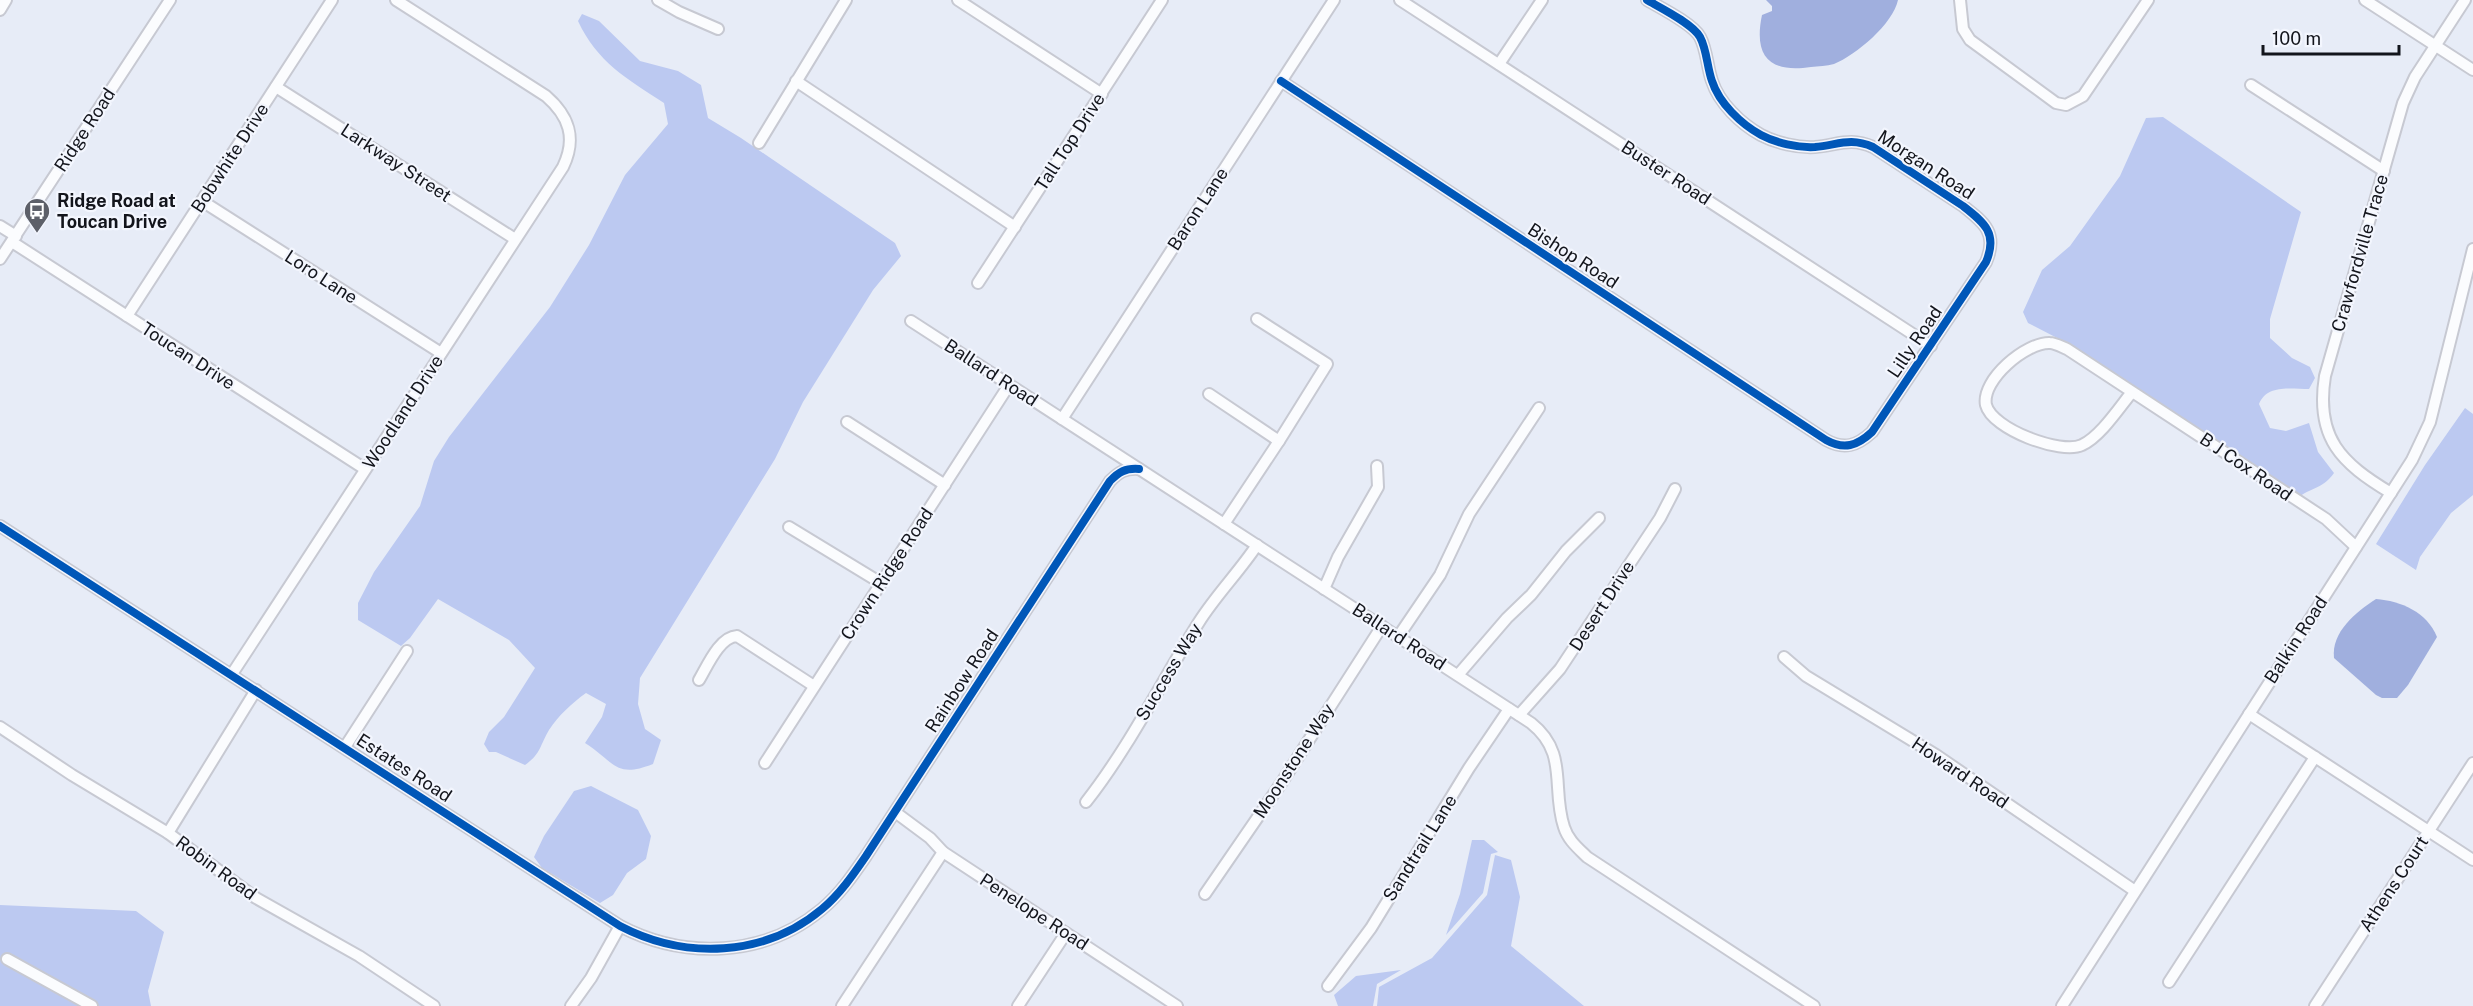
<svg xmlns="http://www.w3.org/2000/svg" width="2473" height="1006" font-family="'Public Sans',sans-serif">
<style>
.forest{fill:#bcc9f1}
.water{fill:#a0afde}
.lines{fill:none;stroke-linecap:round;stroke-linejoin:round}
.minor-casing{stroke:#c7c9d2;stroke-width:14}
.minor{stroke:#fbfcfe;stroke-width:10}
.cycleway-casing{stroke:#f3f6fe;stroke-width:11}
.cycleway{stroke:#0057b8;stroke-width:8}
.labels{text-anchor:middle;stroke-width:4.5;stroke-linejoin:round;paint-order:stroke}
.street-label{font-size:18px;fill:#13151c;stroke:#f3f6fe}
.poi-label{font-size:18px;font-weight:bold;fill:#13151c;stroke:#f3f6fe;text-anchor:start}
</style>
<rect width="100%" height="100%" fill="#e7ecf7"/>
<!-- forest -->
<g class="forest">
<path d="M582,14L599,21L640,61L678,71L701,85L708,118L741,138L895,243L901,256L873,290L803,402L775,459L640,678L638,704L645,729L661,740L653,764C615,779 615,762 585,743L602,717L606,704L586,693C572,703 559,715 549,730C540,745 541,754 525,765L496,752H489L484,744L489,732L504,717L535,668L509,640L438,599L410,638L401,646L358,620V603L374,572L420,506L434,461L449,437L550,307L589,245L625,175L668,124L664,103C627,79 597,62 578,21Z"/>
<path d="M2163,117L2301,212L2270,319V338L2292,358L2310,367L2315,378L2309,389C2291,389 2267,384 2259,404L2270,428L2286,431L2309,423L2318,452L2334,473C2323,488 2314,487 2300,496L2061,340L2028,323L2023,312L2042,270L2070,246L2120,176L2146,118Z"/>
<path d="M2465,408L2473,414V495L2451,513L2420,557L2416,570L2376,544L2425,465Z"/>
<path d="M591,786L638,810L651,836L646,859L627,873L613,895L600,903L542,868L534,857L544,836L574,791Z"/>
<path d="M1472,840H1484L1498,852L1491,854L1483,893L1446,935L1460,894Z"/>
<path d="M1495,855L1511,860L1520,897L1511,946L1584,1006H1377L1379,987L1432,958L1487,895Z"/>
<path d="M0,905L136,911L164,932L148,991L151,1006H0Z"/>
<path d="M1401,970L1377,984L1373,1006H1338L1334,995L1356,976Z"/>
</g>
<!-- water -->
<g class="water">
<path d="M1766,0H1898C1893,24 1856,55 1834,64C1827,66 1818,66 1811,67C1771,73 1753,58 1762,15L1772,11V6Z"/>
<path d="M2376,599C2401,601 2427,612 2437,637L2408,685L2397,698H2382L2376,695L2334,658C2331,632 2356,612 2376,599Z"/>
</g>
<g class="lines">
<!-- minor casing -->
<g class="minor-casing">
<g id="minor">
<path d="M658,0L679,12L718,29"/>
<path d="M958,0L1102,94"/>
<path d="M1400,0L1931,346"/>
<path d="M1960,0L1963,29L1970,40L2056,103L2066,105L2083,96L2148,0"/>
<path d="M2365,0L2473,70"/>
<path d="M0,10L6,0"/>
<path d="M1499,64L1542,0"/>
<path d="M796,81L1015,227"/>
<path d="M1281,81L1826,440C1844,450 1857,446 1872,432L1986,262C1998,234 1985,223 1963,206L1873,147C1850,137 1838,145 1815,147C1798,148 1776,143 1761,135C1741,124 1719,103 1712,81C1707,67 1707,50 1700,37C1693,24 1661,8 1647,0"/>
<path d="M2251,85L2384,171"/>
<path d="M276,87L515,239"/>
<path d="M759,143L846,0"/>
<path d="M202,201L441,353"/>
<path d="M0,226L16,236"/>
<path d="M12,242L365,469"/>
<path d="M0,259L170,0"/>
<path d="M978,283L1162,0"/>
<path d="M127,316L332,0"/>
<path d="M911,321L1531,723C1569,753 1551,788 1564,827C1568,840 1578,848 1587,857L1814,1006"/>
<path d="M2132,392C2119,408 2100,437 2082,445C2061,455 1992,429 1986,405C1981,380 2026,342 2050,343C2055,343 2062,347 2067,349L2326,519L2356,547"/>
<path d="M1209,394L1279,441"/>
<path d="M1062,419L1334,0"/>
<path d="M847,422L945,485"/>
<path d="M2391,493C2341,463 2315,438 2325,376L2403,103L2415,77L2465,0"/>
<path d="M1224,524L1279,441L1327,364L1257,319"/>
<path d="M0,526L620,926C685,960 765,957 822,909C840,894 853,875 866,856L1110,481C1119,472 1125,468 1139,469"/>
<path d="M789,527L881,583"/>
<path d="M1324,589L1338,557L1378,487L1377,466"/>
<path d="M1398,637L1440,575L1469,514L1539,408"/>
<path d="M1784,657L1806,676L1936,755L2135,891"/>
<path d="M232,674L563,167C577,138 569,116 546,96L396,0"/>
<path d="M1458,675L1507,618L1531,595L1566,551L1599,518"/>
<path d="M699,680C707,667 719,637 737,636L814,686"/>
<path d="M2249,714L2473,860"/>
<path d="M1519,715L1560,669L1660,518L1675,489"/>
<path d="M0,727L72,775L168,833L256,898L359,956L434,1006"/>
<path d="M345,747L407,651"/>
<path d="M765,763L1009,385"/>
<path d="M1086,802C1130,746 1161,682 1199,622C1216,595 1239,572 1257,545"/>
<path d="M895,812L930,838L943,852L1177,1006"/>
<path d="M168,833L256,690"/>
<path d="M1205,894L1282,782L1382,626"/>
<path d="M7,959L92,1006"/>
<path d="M2169,982L2315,757"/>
<path d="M1328,986L1371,928L1469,768L1509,709"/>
<path d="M571,1006L591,978L620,926"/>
<path d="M842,1006L943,852"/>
<path d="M1018,1006L1066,933"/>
<path d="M2062,1006L2412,460L2430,422L2473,249"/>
<path d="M2315,1006L2473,763"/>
</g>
</g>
<!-- minor -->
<use href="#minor" class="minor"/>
<!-- cycleway casing -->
<g class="cycleway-casing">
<g id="cycleway">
<path d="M1281,81L1826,440C1844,450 1857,446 1872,432L1986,262C1998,234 1985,223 1963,206L1873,147C1850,137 1838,145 1815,147C1798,148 1776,143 1761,135C1741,124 1719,103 1712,81C1707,67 1707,50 1700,37C1693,24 1661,8 1647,0"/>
<path d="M0,526L620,926C685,960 765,957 822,909C840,894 853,875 866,856L1110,481C1119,472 1125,468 1139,469"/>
</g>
</g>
<!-- cycleway -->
<use href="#cycleway" class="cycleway"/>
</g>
<!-- icons -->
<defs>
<g id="bus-pin" transform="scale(1.35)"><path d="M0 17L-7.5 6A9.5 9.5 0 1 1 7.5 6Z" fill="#5d6069" stroke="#f3f6fe"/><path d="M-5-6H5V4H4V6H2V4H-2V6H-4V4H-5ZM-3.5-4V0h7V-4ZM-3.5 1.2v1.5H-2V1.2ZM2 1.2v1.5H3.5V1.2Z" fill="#fff"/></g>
</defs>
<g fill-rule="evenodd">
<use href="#bus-pin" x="37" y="211"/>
</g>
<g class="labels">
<!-- street labels -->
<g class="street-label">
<text transform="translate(85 130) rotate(-57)" y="6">Ridge Road</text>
<text transform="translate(1070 142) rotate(-57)" y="6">Tall Top Drive</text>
<text transform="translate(230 158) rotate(-57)" y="6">Bobwhite Drive</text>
<text transform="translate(396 163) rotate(33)" y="6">Larkway Street</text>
<text transform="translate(1926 165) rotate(33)" y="6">Morgan Road</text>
<text transform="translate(1666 173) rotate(33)" y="6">Buster Road</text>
<text transform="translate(1198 209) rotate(-57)" y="6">Baron Lane</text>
<text transform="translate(2360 253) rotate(-74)" y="6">Crawfordville Trace</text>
<text transform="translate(1573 256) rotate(33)" y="6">Bishop Road</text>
<text transform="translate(321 277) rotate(33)" y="6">Loro Lane</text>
<text transform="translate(1915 342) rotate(-56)" y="6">Lilly Road</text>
<text transform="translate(188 356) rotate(33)" y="6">Toucan Drive</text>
<text transform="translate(991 373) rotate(33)" y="6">Ballard Road</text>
<text transform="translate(403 412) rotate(-57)" y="6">Woodland Drive</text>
<text transform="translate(2246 467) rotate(34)" y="6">B J Cox Road</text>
<text transform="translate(887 574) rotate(-57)" y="6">Crown Ridge Road</text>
<text transform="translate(1602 606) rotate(-57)" y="6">Desert Drive</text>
<text transform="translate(1399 637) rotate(33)" y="6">Ballard Road</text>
<text transform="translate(2296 640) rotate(-57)" y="6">Balkin Road</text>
<text transform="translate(1169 672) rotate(-59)" y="6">Success Way</text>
<text transform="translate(962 681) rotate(-57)" y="6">Rainbow Road</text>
<text transform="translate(1294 761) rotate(-57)" y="6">Moonstone Way</text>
<text transform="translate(404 768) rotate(33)" y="6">Estates Road</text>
<text transform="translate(1960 773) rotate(34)" y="6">Howard Road</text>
<text transform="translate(1420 848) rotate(-58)" y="6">Sandtrail Lane</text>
<text transform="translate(216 868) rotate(36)" y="6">Robin Road</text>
<text transform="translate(2394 884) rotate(-57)" y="6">Athens Court</text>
<text transform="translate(1034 912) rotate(33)" y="6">Penelope Road</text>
</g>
<!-- poi labels -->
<g class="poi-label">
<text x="57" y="207">Ridge Road at<tspan x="57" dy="21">Toucan Drive</tspan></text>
</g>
</g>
<!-- scale -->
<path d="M2263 45v9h136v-9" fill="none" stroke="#13151c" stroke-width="3"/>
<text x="2272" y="45" font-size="18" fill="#13151c" stroke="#f3f6fe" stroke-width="4.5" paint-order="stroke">100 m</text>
</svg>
